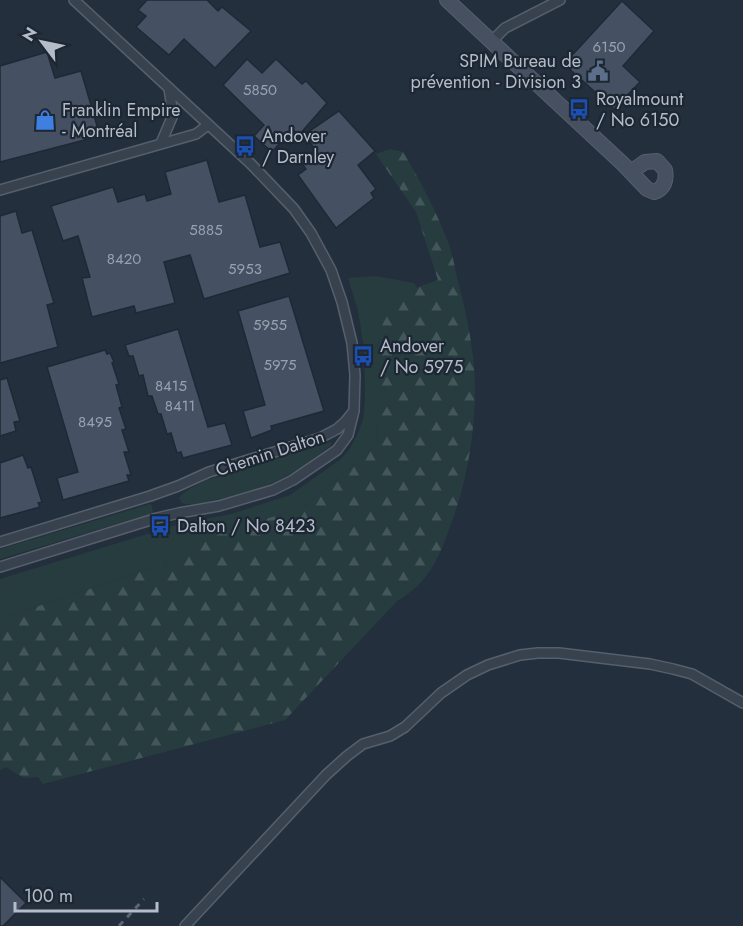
<svg xmlns="http://www.w3.org/2000/svg" width="743" height="926" font-family="Jost,sans-serif">
<style>
.green{fill:#263c3f}
.forest{fill:url(#forest-firs)}
.building{fill:#455162;stroke:#1f2835;stroke-width:1.5}
.lines{fill:none;stroke-linecap:round;stroke-linejoin:round}
.street-casing{stroke:#565f6c;stroke-width:12}
.secondary-casing{stroke:#565f6c;stroke-width:16}
.street{stroke:#38414e;stroke-width:9}
.secondary{stroke:#465061;stroke-width:14}
.rail{stroke:#5a6575;stroke-width:3;stroke-dasharray:6 6;stroke-linecap:butt}
.labels{text-anchor:middle;stroke-width:4.5;stroke-linejoin:round;paint-order:stroke}
.number-label{font-size:15px;fill:#98a1af}
.poi-label{font-size:18px;fill:#b4bcc9;stroke:#1d2633;text-anchor:start}
.street-label{font-size:18px;fill:#b4bcc9;stroke:#1d2633}
</style>
<defs>
<pattern id="forest-firs" width="22" height="20" patternUnits="userSpaceOnUse" patternTransform="scale(1.5)"><rect width="22" height="20" fill="#263c3f"/><path d="M5 1l3.5 6h-7zM16 11l3.5 6h-7z" fill="#435659"/></pattern>
</defs>
<rect width="100%" height="100%" fill="#242f3e"/>
<!-- green -->
<g class="green">
<path d="M377,276L414,283L417,287L390,304L378,344L376,395L377,445L303,508L218,533L167,563L0,619V579L183,523L231,514L290,495L341,459L349,450L356,437L363,420L365,399L364,348L358,311L348,278Z"/>
<path d="M331,442L332,444C314,459 294,473 273,483C260,487 189,511 181,502C180,501 180,500 179,498C186,489 197,485 207,480Z"/>
<path d="M150,504L152,506L153,513L150,514L0,559V549Z"/>
</g>
<!-- forest -->
<path class="forest" d="M390,149L403,152C420,180 436,211 448,242C453,255 455,269 458,282C464,304 469,327 472,349C480,402 471,470 452,521C439,557 431,581 397,601L285,720L43,784L38,777L24,778L6,767L0,770V619L167,563L217,533L303,508L377,445C376,407 372,353 385,317C386,314 387,308 389,304C398,292 425,285 438,280L416,212L376,154Z"/>
<!-- building -->
<g class="building">
<path d="M147,0H207L218,11L222,7L251,31L215,68L184,39L169,55L136,27L146,16L138,10Z"/>
<path d="M622,1L654,31L623,66L640,82L614,109L564,64Z"/>
<path d="M47,52L55,78L81,71L100,136L0,162V66Z"/>
<path d="M247,59L262,73L276,59L302,84L306,81L327,103L299,135L292,129L272,152L254,136L264,125L223,85Z"/>
<path d="M339,111L375,151L358,165L376,189L371,193L374,198L336,228L298,175L306,169L300,161L316,150L304,135Z"/>
<path d="M207,160L219,202L245,195L260,247L280,242L290,273L204,299L190,255L164,262L175,303L136,313L134,306L92,317L82,278L90,277L78,236L63,241L51,206L113,187L118,202L145,194L147,201L171,194L165,172Z"/>
<path d="M16,211L22,233L32,230L54,303L47,305L58,347L0,363V216Z"/>
<path d="M289,296L324,411L271,426L272,430L251,438L243,411L265,405L238,311Z"/>
<path d="M178,329L208,427L225,423L232,445L183,458L181,452L177,453L171,433L167,434L161,414H158L152,396H148L143,375L139,376L133,356H129L125,345Z"/>
<path d="M105,350L107,354L110,353L114,362L112,363L119,384L116,385L122,407L119,408L126,429L122,430L129,452H124L131,475H127L129,481L63,500L57,478L78,472L47,367Z"/>
<path d="M7,378L20,421L14,422L16,431L0,436V380Z"/>
<path d="M23,455L28,468L31,467L42,502L38,503L40,507L0,518V463Z"/>
<path d="M0,877L26,903L3,926H0Z"/>
</g>
<g class="lines">
<!-- street casing -->
<g class="street-casing">
<g id="street">
<path d="M492,41L505,28L560,0"/>
<path d="M161,143L173,115L169,88"/>
<path d="M0,190L196,134L208,125"/>
<path d="M0,542L150,496L178,486L209,472L320,438L337,429L345,422L353,412"/>
<path d="M0,567L157,518L179,513L219,506L273,490L293,480L337,450L348,435L354,411L355,375L352,343L342,302L331,270L311,233L294,209L251,164L74,0"/>
<path d="M185,926L326,775L347,756L363,744L390,736L405,727L441,693L467,675L488,665L520,655L538,653H559L650,664L673,669L692,674L743,703"/>
</g>
</g>
<!-- secondary casing -->
<g class="secondary-casing">
<path id="secondary" d="M447,0L623,164L647,189L654,192C664,189 667,180 665,170L657,161L645,162L631,172"/>
</g>
<!-- street -->
<use href="#street" class="street"/>
<!-- secondary -->
<use href="#secondary" class="secondary"/>
<!-- rail -->
<path class="rail" d="M119,926L144,899"/>
</g>
<!-- icons -->
<defs>
<g id="civic-bare" transform="scale(1.62)"><path d="M-.6-6.5H3V-4.5H.6V-3L4-1V1h2V6H-6V1h2V-1L-.6-3ZM-1.2 2.5V6h2.4V2.5Z" fill="#5c6f8a" stroke="#1d2633" stroke-width="2.5" paint-order="stroke"/></g>
<g id="bus-bare" transform="scale(1.62)"><path d="M-5-6H5V4H4V6H2V4H-2V6H-4V4H-5ZM-3.5-4V0h7V-4ZM-3.5 1.2v1.5H-2V1.2ZM2 1.2v1.5H3.5V1.2Z" fill="#1a4fb4" stroke="#1d2633" stroke-width="2.5" paint-order="stroke"/></g>
<g id="shop-bare" transform="scale(1.62)"><path d="M-5-2.5h2.3a2.7 3.5 0 0 1 5.4 0H5L5.5 6h-11ZM-1.5-2.5h3a1.5 2.3 0 0 0-3 0Z" fill="#3f7fe0" stroke="#1d2633" stroke-width="2.5" paint-order="stroke"/></g>
</defs>
<g fill-rule="evenodd">
<use href="#civic-bare" x="598" y="71"/>
<use href="#bus-bare" x="579" y="109"/>
<use href="#shop-bare" x="45" y="120"/>
<use href="#bus-bare" x="245" y="146"/>
<use href="#bus-bare" x="363" y="356"/>
<use href="#bus-bare" x="160" y="526"/>
</g>
<g class="labels">
<!-- number labels -->
<g class="number-label">
<text x="609" y="52">6150</text>
<text x="260" y="95">5850</text>
<text x="206" y="235">5885</text>
<text x="124" y="264">8420</text>
<text x="245" y="274">5953</text>
<text x="270" y="330">5955</text>
<text x="280" y="370">5975</text>
<text x="171" y="391">8415</text>
<text x="180" y="411">8411</text>
<text x="95" y="427">8495</text>
</g>
<!-- poi labels -->
<g class="poi-label">
<text x="581" y="67" text-anchor="end">SPIM Bureau de<tspan x="581" dy="21">prévention - Division 3</tspan></text>
<text x="596" y="105">Royalmount<tspan x="596" dy="21">/ No 6150</tspan></text>
<text x="62" y="116">Franklin Empire<tspan x="62" dy="21">- Montréal</tspan></text>
<text x="262" y="142">Andover<tspan x="262" dy="21">/ Darnley</tspan></text>
<text x="380" y="352">Andover<tspan x="380" dy="21">/ No 5975</tspan></text>
<text x="177" y="532">Dalton / No 8423</text>
</g>
<!-- street labels -->
<g class="street-label">
<text transform="translate(270 453) rotate(-18)" y="6">Chemin Dalton</text>
</g>
</g>
<!-- north arrow -->
<g transform="translate(42 42) rotate(302)" stroke="#1d2633" stroke-width="4.5" paint-order="stroke">
<path d="M0-4.5L10 22L0 15L-10 22Z" fill="#b4bcc9"/>
<text y="-9" font-size="16" font-weight="bold" text-anchor="middle" fill="#b4bcc9">N</text>
</g>
<!-- scale -->
<path d="M15 902v9h142v-9" fill="none" stroke="#b4bcc9" stroke-width="3"/>
<text x="24" y="902" font-size="18" fill="#b4bcc9" stroke="#1d2633" stroke-width="4.5" paint-order="stroke">100 m</text>
</svg>
